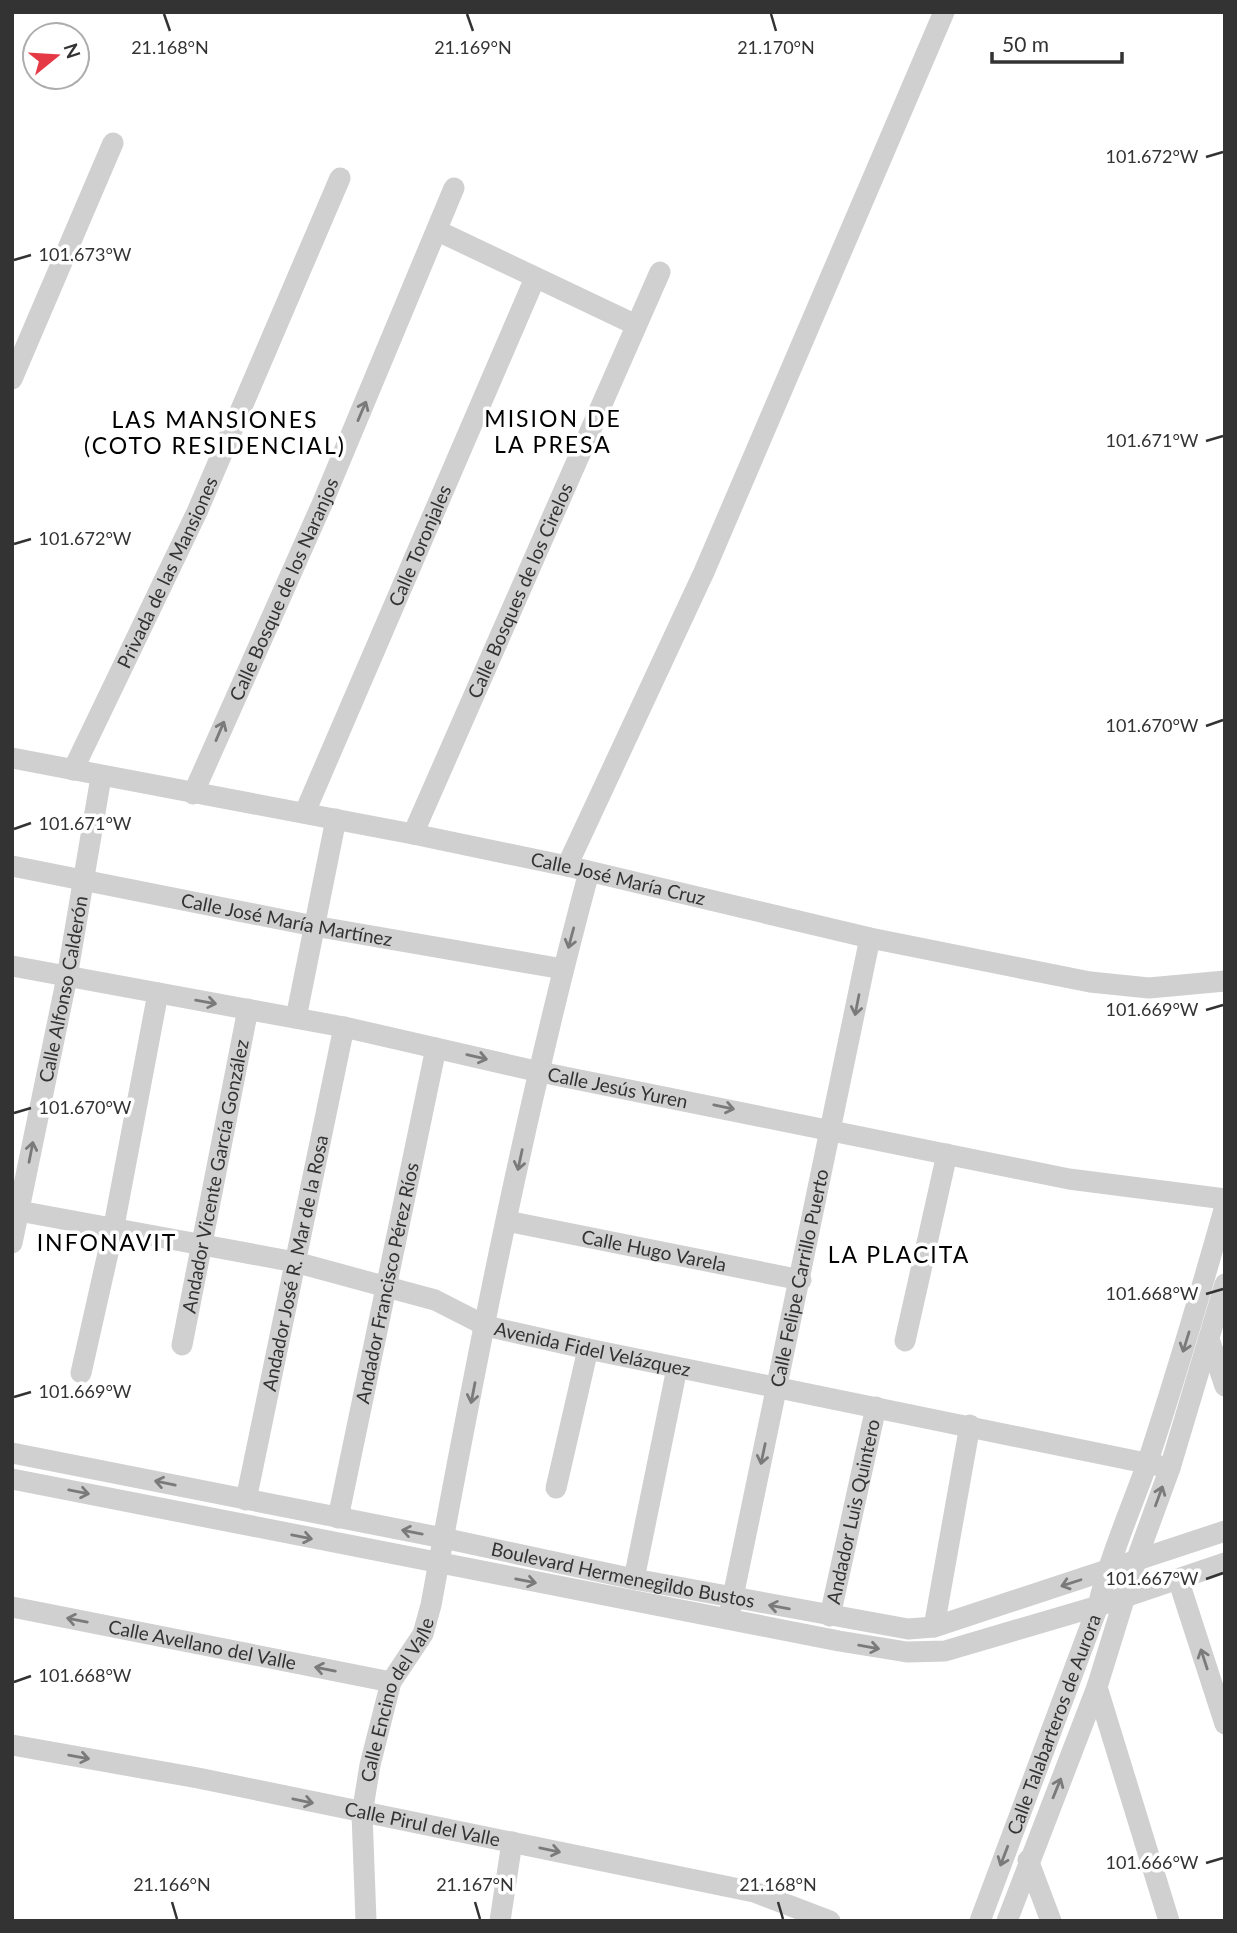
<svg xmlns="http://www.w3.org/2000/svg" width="1237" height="1933" font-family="Lato,sans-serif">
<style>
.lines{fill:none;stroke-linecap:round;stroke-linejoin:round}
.minor{stroke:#d0d0d0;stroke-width:21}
.oneway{stroke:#7a7a7a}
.ticks{fill:none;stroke:#333;stroke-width:2.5}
.labels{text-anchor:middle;stroke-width:7;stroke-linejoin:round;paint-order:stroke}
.street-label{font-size:19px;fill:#333;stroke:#fff}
.quarter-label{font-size:23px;letter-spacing:2px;fill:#000;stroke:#fff}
.ticks-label{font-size:18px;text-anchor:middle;fill:#333;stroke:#fff;stroke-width:7;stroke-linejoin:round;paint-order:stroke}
</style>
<rect width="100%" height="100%" fill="#fff"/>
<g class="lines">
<!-- minor -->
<g class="minor">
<path d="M438,231L636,325"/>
<path d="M12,379L113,143"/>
<path id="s1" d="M12,758L413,834L567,866L870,938L1090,982L1149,988L1225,981"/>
<path id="s2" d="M73,770L197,512L340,178"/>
<path id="s3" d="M193,794L322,504L454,188"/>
<path id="s4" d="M305,812L535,278"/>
<path id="s5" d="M413,834L660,272"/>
<path id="s6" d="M12,866L314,926L563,969"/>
<path d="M567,866L704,572L944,12"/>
<path id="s7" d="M12,966L344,1027L540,1072L1069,1179L1225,1199"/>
<path d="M296,1018L336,819"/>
<path id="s8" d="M19,1211L295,1262L435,1300L486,1326L588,1349L1170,1468"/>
<path id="s9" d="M507,1221L801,1280"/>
<path id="s10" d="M12,1243L67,977L101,777"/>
<path d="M1209,1339L1225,1386"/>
<path d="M905,1341L947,1154"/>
<path id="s11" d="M182,1345L248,1009"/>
<path d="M81,1373L113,1231L158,993"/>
<path id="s12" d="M12,1453L443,1538L634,1579L908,1629L934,1627L1225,1531"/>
<path d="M12,1479L839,1641L907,1652L945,1651L1098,1606L1225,1563"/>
<path d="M556,1488L588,1349"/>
<path id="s13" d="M246,1500L344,1027"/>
<path id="s14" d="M338,1518L436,1048"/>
<path d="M634,1579L677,1368"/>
<path d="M1178,1579L1225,1724"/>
<path id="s15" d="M12,1607L391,1682"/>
<path id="s16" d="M730,1611L870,938"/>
<path id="s17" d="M830,1616L876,1407"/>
<path d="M934,1627L970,1425"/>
<path d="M1097,1687L1169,1921"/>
<path id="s18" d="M12,1745L198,1778L754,1892L830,1921"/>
<path d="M1028,1860L1051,1921"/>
<path id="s19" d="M366,1921L362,1814L370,1765L391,1682L423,1634L431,1605C476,1359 524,1113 589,872"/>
<path d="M500,1921L512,1842"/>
<path id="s20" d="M980,1921L1098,1606C1110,1556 1131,1509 1148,1461C1176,1376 1201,1291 1225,1206"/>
<path d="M1007,1921L1097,1687L1136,1561L1170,1468L1225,1284"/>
</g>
</g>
<!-- one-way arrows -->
<defs><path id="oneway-shaft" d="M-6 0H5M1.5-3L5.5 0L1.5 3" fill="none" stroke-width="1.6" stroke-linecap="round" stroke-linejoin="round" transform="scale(1.75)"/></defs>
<g class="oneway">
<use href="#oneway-shaft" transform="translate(362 411) rotate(-67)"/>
<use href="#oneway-shaft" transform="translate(220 731) rotate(-67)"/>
<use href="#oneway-shaft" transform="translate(571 938) rotate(105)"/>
<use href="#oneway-shaft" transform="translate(206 1002) rotate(10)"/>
<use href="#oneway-shaft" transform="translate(857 1005) rotate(101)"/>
<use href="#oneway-shaft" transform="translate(477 1057) rotate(13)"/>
<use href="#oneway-shaft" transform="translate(724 1107) rotate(12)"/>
<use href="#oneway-shaft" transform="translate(31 1152) rotate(-79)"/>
<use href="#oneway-shaft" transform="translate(520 1160) rotate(102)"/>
<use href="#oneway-shaft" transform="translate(1186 1342) rotate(107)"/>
<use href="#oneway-shaft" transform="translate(473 1393) rotate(101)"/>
<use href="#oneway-shaft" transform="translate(763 1454) rotate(102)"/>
<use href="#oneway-shaft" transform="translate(165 1483) rotate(-168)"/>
<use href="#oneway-shaft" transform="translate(79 1492) rotate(11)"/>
<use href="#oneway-shaft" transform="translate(1159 1496) rotate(-70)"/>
<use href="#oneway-shaft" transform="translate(412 1532) rotate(-169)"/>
<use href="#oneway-shaft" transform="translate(302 1537) rotate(11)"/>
<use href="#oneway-shaft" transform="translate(526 1581) rotate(11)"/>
<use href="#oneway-shaft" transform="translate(1071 1583) rotate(162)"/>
<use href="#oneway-shaft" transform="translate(779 1607) rotate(-170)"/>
<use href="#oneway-shaft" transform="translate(77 1620) rotate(-169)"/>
<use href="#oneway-shaft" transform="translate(869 1647) rotate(10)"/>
<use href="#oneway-shaft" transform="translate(1204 1659) rotate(-108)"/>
<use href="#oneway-shaft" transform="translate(325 1669) rotate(-169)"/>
<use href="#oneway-shaft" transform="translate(79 1757) rotate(10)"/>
<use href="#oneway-shaft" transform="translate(1057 1788) rotate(-68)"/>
<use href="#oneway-shaft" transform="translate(303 1801) rotate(12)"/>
<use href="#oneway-shaft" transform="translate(550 1850) rotate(12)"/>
<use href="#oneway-shaft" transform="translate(1004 1856) rotate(111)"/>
</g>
<!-- ticks -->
<path class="ticks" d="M164,14L170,31M467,14L473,31M771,14L776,31M1206,157L1223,152M14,260L31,255M1206,441L1223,436M14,544L31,539M1206,726L1223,720M14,829L31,823M1206,1010L1223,1005M14,1113L31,1108M1206,1294L1223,1289M14,1397L31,1392M1206,1579L1223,1573M14,1682L31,1676M1206,1863L1223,1858M172,1902L177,1919M475,1902L480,1919M778,1902L783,1919"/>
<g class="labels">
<!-- street labels -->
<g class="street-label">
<text dy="7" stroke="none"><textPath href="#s4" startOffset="290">Calle Toronjales</textPath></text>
<text dy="7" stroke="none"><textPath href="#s2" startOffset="219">Privada de las Mansiones</textPath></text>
<text dy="7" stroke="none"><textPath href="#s3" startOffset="224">Calle Bosque de los Naranjos</textPath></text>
<text dy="7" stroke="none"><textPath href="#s5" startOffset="266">Calle Bosques de los Cirelos</textPath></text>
<text dy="7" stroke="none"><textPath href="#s1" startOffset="618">Calle José María Cruz</textPath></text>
<text dy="7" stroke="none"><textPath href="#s6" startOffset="280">Calle José María Martínez</textPath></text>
<text dy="7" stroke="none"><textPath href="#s10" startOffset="259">Calle Alfonso Calderón</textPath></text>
<text dy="7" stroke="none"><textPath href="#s7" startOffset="618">Calle Jesús Yuren</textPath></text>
<text dy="7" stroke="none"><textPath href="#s11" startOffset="172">Andador Vicente García González</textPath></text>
<text dy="7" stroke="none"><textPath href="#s9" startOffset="150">Calle Hugo Varela</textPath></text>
<text dy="7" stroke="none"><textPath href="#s13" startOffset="242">Andador José R. Mar de la Rosa</textPath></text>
<text dy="7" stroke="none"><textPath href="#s16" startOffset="340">Calle Felipe Carrillo Puerto</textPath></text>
<text dy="7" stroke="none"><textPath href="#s14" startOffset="240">Andador Francisco Pérez Ríos</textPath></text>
<text dy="7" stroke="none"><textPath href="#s8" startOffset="592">Avenida Fidel Velázquez</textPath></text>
<text dy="7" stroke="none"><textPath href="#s17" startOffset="107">Andador Luis Quintero</textPath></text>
<text dy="7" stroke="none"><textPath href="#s12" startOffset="623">Boulevard Hermenegildo Bustos</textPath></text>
<text dy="7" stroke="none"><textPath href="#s15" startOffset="194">Calle Avellano del Valle</textPath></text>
<text dy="7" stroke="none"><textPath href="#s19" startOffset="228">Calle Encino del Valle</textPath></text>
<text dy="7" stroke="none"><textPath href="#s20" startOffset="210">Calle Talabarteros de Aurora</textPath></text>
<text dy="7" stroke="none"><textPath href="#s18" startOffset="418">Calle Pirul del Valle</textPath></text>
</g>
<!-- quarter labels -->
<g class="quarter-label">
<text x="553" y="427">MISION DE<tspan x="553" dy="26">LA PRESA</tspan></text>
<text x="215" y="428">LAS MANSIONES<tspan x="215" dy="26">(COTO RESIDENCIAL)</tspan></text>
<text x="107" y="1251">INFONAVIT</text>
<text x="899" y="1263">LA PLACITA</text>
</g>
</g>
<g class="ticks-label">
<text x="170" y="54">21.168°N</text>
<text x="473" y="54">21.169°N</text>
<text x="776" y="54">21.170°N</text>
<text x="1152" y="163">101.672°W</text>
<text x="85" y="261">101.673°W</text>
<text x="1152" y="447">101.671°W</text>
<text x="85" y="545">101.672°W</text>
<text x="1152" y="732">101.670°W</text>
<text x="85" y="830">101.671°W</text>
<text x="1152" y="1016">101.669°W</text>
<text x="85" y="1114">101.670°W</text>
<text x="1152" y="1300">101.668°W</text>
<text x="85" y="1398">101.669°W</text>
<text x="1152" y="1585">101.667°W</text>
<text x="85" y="1682">101.668°W</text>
<text x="1152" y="1869">101.666°W</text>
<text x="172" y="1891">21.166°N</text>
<text x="475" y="1891">21.167°N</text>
<text x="778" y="1891">21.168°N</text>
</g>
<!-- border -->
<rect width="1237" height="1933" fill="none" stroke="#333333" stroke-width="28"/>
<!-- north arrow -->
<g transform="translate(56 56) rotate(72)"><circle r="33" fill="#ffffff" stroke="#adadad" stroke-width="2"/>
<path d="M0-5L12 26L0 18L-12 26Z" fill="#e63946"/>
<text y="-10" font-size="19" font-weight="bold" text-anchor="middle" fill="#333333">N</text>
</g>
<!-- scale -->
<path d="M992 52v10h130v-10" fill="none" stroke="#333333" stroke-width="3.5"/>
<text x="1002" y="52" font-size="21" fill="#333333" stroke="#ffffff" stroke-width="5" paint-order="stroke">50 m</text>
</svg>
